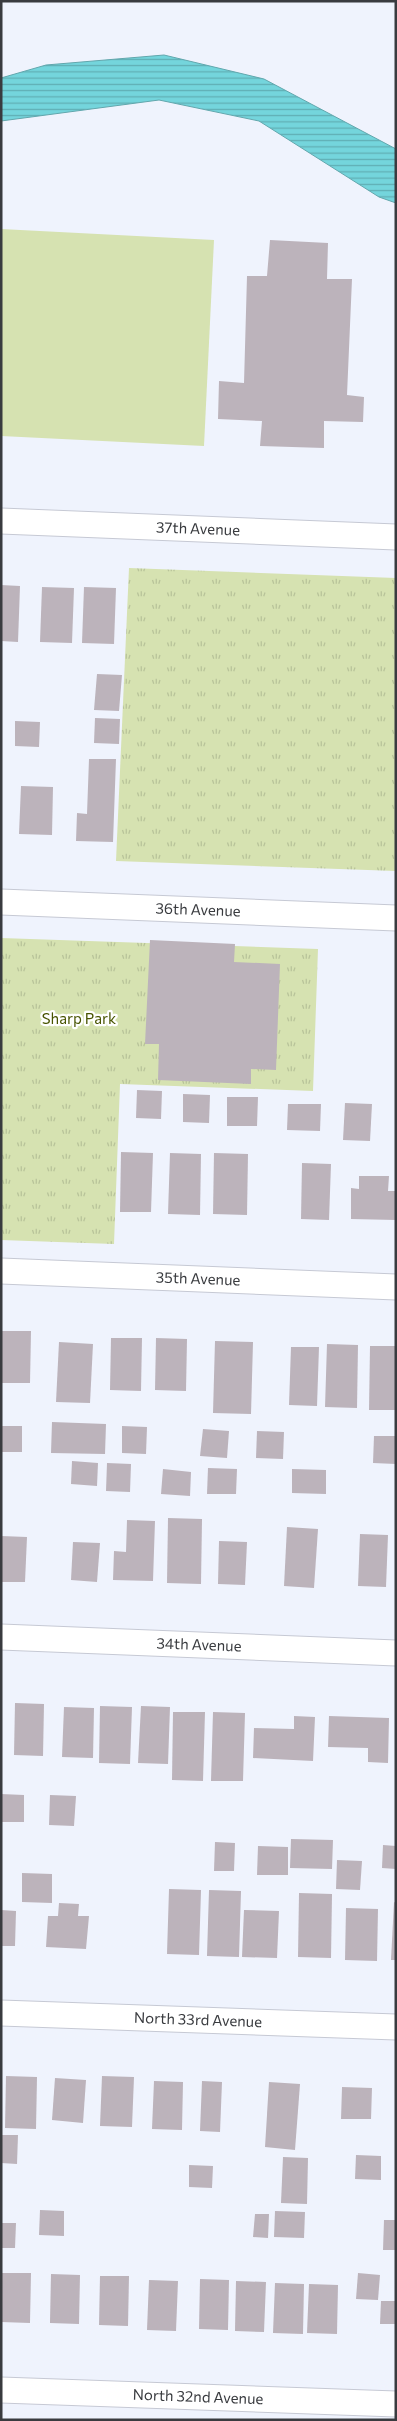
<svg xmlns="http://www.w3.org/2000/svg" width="397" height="2421" font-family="Commissioner,sans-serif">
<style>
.grass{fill:#d6e2b1}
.park{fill:url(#park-tufts)}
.water{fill:url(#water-rules);stroke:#62a7ad}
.building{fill:#bcb3bb}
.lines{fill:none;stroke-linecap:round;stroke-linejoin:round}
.minor-casing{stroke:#c6c9d4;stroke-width:27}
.minor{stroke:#fff;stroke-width:25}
.labels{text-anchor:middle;stroke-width:4.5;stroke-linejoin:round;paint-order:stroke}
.street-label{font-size:15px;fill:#393b3f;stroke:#fff}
.park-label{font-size:15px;fill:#485401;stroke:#fff}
</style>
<defs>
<pattern id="park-tufts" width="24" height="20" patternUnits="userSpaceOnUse" patternTransform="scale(1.25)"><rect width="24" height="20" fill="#d6e2b1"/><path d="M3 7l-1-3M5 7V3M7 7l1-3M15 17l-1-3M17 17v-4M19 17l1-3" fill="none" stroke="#b8c399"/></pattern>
<pattern id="water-rules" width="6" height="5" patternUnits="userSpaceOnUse" patternTransform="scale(1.25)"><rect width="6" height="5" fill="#74d5dc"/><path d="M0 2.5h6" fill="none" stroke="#60aeb4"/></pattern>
</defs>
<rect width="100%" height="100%" fill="#eff3fd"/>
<!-- grass -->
<path class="grass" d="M1,229L214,240L204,446L1,436Z"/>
<!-- park -->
<g class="park">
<path d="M129,568L396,578V871L116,861Z"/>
<path d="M1,938L318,949L313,1091L120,1084L114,1244L1,1240Z"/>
</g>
<!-- water -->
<path class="water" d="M164,55L264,79L396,149V203L379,197L259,121L159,100L1,121V78L46,65Z"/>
<!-- building -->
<g class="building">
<path d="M270,240L328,243L327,279H352L347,395L364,397L363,422L324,421V448L260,446L262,421L218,419L219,381L244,383L247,276H267Z"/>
<path d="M1,585L20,586L18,642L1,641Z"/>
<path d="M42,587L74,588L72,643L40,642Z"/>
<path d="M84,587L116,588L114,644L82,643Z"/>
<path d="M97,674L122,675L119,711L94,710Z"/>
<path d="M95,718L120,719L119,744L94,743Z"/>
<path d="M15,721L40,722L39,747L15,746Z"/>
<path d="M89,759H116L113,842L76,841L77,813L87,814Z"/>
<path d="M21,786L53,787L52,835L19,834Z"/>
<path d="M150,940L235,944L234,962L280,964L276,1070L251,1069V1084L158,1080L159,1044H145Z"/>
<path d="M137,1090L162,1091L161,1119L136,1118Z"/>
<path d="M183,1094L210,1095L209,1123L183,1122Z"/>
<path d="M227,1097H258L257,1126H227Z"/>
<path d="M345,1103L372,1104L370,1141L343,1140Z"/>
<path d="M288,1104H321L320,1131L287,1130Z"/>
<path d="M121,1152L153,1153L151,1212H120Z"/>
<path d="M170,1153L201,1154L200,1215L168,1214Z"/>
<path d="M214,1153L248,1154L247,1215L213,1214Z"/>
<path d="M302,1163L331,1164L329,1220L301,1219Z"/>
<path d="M359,1176H389L388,1191H396V1220L351,1219V1188L359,1189Z"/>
<path d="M1,1331H31L30,1383H1Z"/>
<path d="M111,1338H142L141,1391L110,1390Z"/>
<path d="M156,1338L187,1339L186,1391L155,1390Z"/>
<path d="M215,1341L253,1342L251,1414L213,1413Z"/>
<path d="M59,1342L93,1344L90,1403L56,1402Z"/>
<path d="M327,1344L358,1345L357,1408L325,1407Z"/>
<path d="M370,1346H396V1410H369Z"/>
<path d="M291,1347H319L317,1406L289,1405Z"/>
<path d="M52,1422L106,1424L105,1454L51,1453Z"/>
<rect x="1" y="1426" width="21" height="26"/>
<path d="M122,1426L147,1427L146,1454L122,1453Z"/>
<path d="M203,1429L229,1431L227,1458L200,1456Z"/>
<path d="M257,1431L284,1432L283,1459L256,1458Z"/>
<path d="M374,1436H396V1464L373,1463Z"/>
<path d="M72,1461L98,1463L97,1486L71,1484Z"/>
<path d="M107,1463L131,1464L130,1492L106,1491Z"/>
<path d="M208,1468L237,1469L236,1494H207Z"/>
<path d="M163,1469L191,1472L190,1496L161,1494Z"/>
<path d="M292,1469L326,1470V1494L292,1493Z"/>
<path d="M168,1518L202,1519L201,1584L167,1583Z"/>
<path d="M127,1520L155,1521L153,1581L113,1580L114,1551L126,1552Z"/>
<path d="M287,1527L318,1529L314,1588L284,1586Z"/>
<path d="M360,1534L388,1535L386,1587L358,1586Z"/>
<path d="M1,1536L27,1537L25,1582H1Z"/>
<path d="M219,1541L247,1542L245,1585L218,1584Z"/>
<path d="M73,1542L100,1543L97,1582L71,1580Z"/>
<path d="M15,1703L44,1704L43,1756L14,1755Z"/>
<path d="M100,1706L132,1707L130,1764L99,1763Z"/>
<path d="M141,1706L170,1707L168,1764L138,1763Z"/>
<path d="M64,1707L94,1708L93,1758L62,1757Z"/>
<path d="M173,1712H205L203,1781L172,1780Z"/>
<path d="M213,1712L245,1713L243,1781H211Z"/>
<path d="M294,1716L315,1717L313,1761L253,1758L254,1728L294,1729Z"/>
<path d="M329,1716L389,1718L388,1763L368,1762V1748L328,1747Z"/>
<path d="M1,1794L24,1795V1822H1Z"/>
<path d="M50,1795L76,1796L74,1826L49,1825Z"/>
<path d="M291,1839L333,1840L332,1869L290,1868Z"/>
<path d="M215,1842L235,1843L234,1871H214Z"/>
<path d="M383,1845L396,1846V1869L382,1868Z"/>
<path d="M258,1846L288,1847V1875H257Z"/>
<path d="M337,1860L362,1861L360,1890L336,1889Z"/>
<path d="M22,1873L52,1874V1903L22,1902Z"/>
<path d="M169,1889L201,1890L199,1955L167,1954Z"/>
<path d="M209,1890L241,1891L239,1957L207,1956Z"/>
<path d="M299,1893L332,1894L331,1958L298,1957Z"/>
<path d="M394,1902L396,1903V1960H391Z"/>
<path d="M59,1903L79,1904L78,1916H89L86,1949L46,1947L48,1916H58Z"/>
<path d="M346,1908L378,1909L377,1961L345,1960Z"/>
<path d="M1,1910L16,1911L15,1946H1Z"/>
<path d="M244,1910L279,1911L277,1958L242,1957Z"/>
<path d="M6,2076L37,2077L36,2129L5,2128Z"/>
<path d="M102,2076L134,2077L132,2127L100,2126Z"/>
<path d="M55,2078L86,2080L83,2123L52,2120Z"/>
<path d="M154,2081L183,2082L182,2130L152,2129Z"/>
<path d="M202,2081L222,2082L220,2132L200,2131Z"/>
<path d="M269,2082L300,2084L295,2150L265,2147Z"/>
<path d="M342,2087L372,2088L371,2119H341Z"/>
<path d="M1,2135H18L17,2164L1,2163Z"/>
<path d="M356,2155L381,2156V2180L355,2179Z"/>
<path d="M283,2157L308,2158L307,2204L281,2203Z"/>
<path d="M189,2165L213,2166L212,2188L189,2187Z"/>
<path d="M40,2210L64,2211V2236L39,2235Z"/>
<path d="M275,2211L305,2212L304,2238L274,2237Z"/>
<path d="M255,2214H269L268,2238L253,2237Z"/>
<path d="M384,2220H396V2250H383Z"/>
<path d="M1,2223H16L15,2248H1Z"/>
<path d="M2,2273H31L30,2323L1,2322Z"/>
<path d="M358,2273L380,2275L378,2300L356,2299Z"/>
<path d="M51,2274L80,2275L79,2324L50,2323Z"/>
<path d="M100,2276H129L128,2326L99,2325Z"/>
<path d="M200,2279L229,2280L228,2330L199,2329Z"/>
<path d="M149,2280L178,2281L176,2331L147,2330Z"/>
<path d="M236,2281L266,2282L264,2332L235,2331Z"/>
<path d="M275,2283L304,2284L303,2334L273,2333Z"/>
<path d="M309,2284L338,2285L337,2334L307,2333Z"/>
<path d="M381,2301H396V2324H380Z"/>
</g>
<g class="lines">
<!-- minor casing -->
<g class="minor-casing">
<g id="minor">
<path d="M1,521L396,537"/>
<path d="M1,902L396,918"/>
<path d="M1,1271L396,1287"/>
<path d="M1,1637L396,1653"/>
<path d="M1,2013L396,2027"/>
<path d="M1,2390L396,2404"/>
</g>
</g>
<!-- minor -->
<use href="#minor" class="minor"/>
</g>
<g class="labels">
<!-- street labels -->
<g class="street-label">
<text transform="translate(198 529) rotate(2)" y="5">37th Avenue</text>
<text transform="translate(198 910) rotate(2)" y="5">36th Avenue</text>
<text transform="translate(198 1279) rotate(2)" y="5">35th Avenue</text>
<text transform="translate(199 1645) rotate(2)" y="5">34th Avenue</text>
<text transform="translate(198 2020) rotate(2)" y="5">North 33rd Avenue</text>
<text transform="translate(198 2397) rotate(2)" y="5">North 32nd Avenue</text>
</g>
<!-- park labels -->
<g class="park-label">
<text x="79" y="1024">Sharp Park</text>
</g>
</g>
<!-- border -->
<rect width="397" height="2421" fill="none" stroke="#393b3f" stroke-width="5"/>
</svg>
